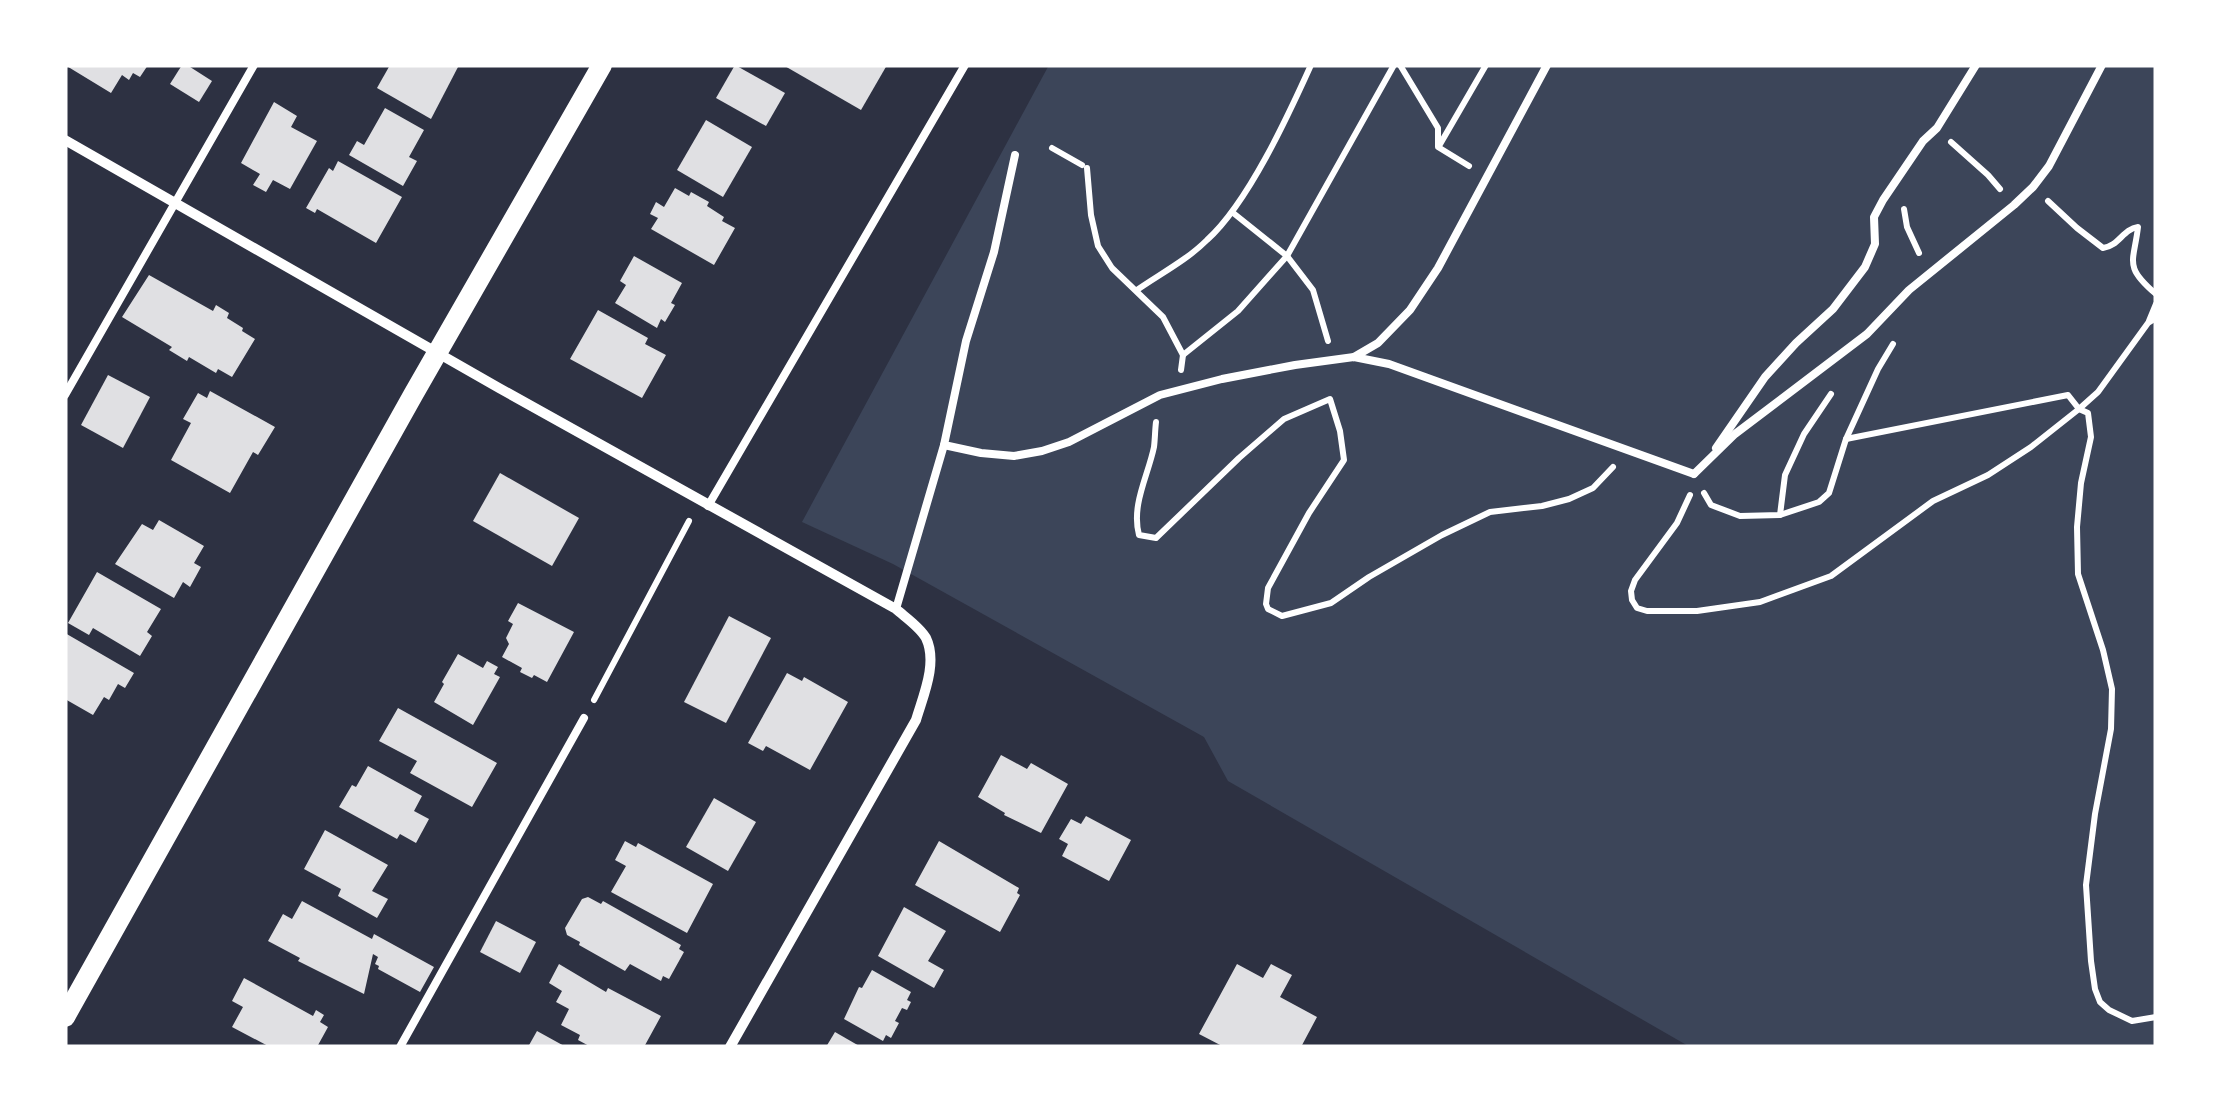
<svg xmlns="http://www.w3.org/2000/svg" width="2221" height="1112" font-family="'Open Sans',sans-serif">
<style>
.green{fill:#3c4559}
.building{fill:#e0e0e3}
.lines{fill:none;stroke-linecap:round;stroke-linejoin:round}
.path{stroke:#fff;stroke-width:6}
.service{stroke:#fff;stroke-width:8}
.minor{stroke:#fff;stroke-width:10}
.secondary{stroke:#fff;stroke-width:20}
</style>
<rect width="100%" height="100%" fill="#2d3142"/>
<!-- green -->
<path class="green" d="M1049,65H2156V1047H1690L1228,781L1204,737L893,564L802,522Z"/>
<!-- building -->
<g class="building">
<path d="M65,65H148L140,77L133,73L129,80L122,75L111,93Z"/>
<path d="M182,65H187L212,81L199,102L170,84Z"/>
<path d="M390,65L458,67L431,119L377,88Z"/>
<path d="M735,65L785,93L766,126L716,98Z"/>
<path d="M783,65H887L861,110Z"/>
<path d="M274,102L297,116L291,127L317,141L290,189L273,180L266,192L253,185L260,174L241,163Z"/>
<path d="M385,108L424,130L409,157L417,161L403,186L349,155L357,141L364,145Z"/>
<path d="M706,120L752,147L723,197L677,170Z"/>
<path d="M338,161L402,197L376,243L317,209L315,213L306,208L329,168L333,171Z"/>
<path d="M675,188L689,196L691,192L709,202L707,206L724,217L722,221L735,228L714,265L651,229L658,218L650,214L656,202L664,207Z"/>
<path d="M634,256L682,283L671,303L675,305L665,322L661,319L657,328L615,303L626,285L620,281Z"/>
<path d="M149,275L213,311L216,305L229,313L227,318L243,328L242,331L255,339L232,377L218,369L216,373L189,357L187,361L169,350L172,347L122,317Z"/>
<path d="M598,310L648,338L645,344L666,355L642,398L570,359Z"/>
<path d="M108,375L150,397L123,448L81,425Z"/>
<path d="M210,391L275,427L258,455L253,452L230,493L171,460L191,423L183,419L198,393L207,398Z"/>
<path d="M500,473L579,518L552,566L473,521Z"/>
<path d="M159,520L204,546L194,563L201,567L190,587L183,582L174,598L115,564L142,524L153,530Z"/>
<path d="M97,572L161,609L147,632L152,636L140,656L93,628L89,635L68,623Z"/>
<path d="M518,603L574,632L547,682L534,675L532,678L520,672L522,668L502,657L509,644L506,638L513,624L508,621Z"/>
<path d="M729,616L771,638L726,723L684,702Z"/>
<path d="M65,633L134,673L125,688L118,684L109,700L104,697L93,715L65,699Z"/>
<path d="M458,654L483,668L487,661L498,667L494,674L500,677L473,725L434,702L444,684L442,682Z"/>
<path d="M787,673L802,681L804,677L848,702L810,770L766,746L763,751L748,743Z"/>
<path d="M398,708L497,763L472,807L410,773L417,761L379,741Z"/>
<path d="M1001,755L1027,769L1031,763L1068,784L1041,833L1004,815L1005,813L978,797Z"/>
<path d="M368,766L422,796L414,811L429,819L416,843L400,834L397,839L339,807L352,785L356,787Z"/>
<path d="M714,798L756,822L728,871L686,847Z"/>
<path d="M1086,816L1131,840L1109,881L1062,856L1068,844L1059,839L1071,819L1081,824Z"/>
<path d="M325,830L388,865L372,891L388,899L377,918L338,896L341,889L304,869Z"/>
<path d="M625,841L636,847L638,843L713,884L687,933L611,892L626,866L615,860Z"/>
<path d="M939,841L1019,888L1017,893L1020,895L1000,932L915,885Z"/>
<path d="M588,897L601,904L603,901L681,945L679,949L684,952L669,979L663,976L661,981L630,964L625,971L579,945L580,942L567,935L565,928L582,899Z"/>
<path d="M302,901L372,939L374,934L434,967L420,992L378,969L379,966L375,964L378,957L373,954L364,994L298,961L300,958L268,941L283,914L292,919Z"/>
<path d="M904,907L946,931L928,961L944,970L934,988L878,956Z"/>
<path d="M496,921L536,942L520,973L480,952Z"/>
<path d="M559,964L606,992L608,988L661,1016L644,1047H591L578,1040L580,1035L561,1025L569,1009L556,1002L562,991L549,983Z"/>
<path d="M1237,964L1263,978L1271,964L1292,975L1280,997L1317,1017L1301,1047H1224L1199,1034Z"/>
<path d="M872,970L911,992L907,1000L911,1002L907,1010L902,1008L895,1021L899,1023L891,1038L886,1035L883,1041L844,1019L859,987L862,988Z"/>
<path d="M244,978L313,1016L316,1010L324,1015L320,1022L328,1027L317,1047H270L232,1027L243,1007L232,1001Z"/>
<path d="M537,1031L566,1047H528Z"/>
<path d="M835,1032L861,1047H826Z"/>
</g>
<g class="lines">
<!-- path -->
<g class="path">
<path d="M1400,65L1438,128V147L1469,166"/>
<path d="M1951,142L1988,175L2000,189"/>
<path d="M1439,146L1486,65"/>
<path d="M1052,148L1082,165"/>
<path d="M1087,168L1091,215L1098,246L1112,268L1163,317L1183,355"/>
<path d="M2048,201L2077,228L2103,248C2119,246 2123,229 2138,227C2134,262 2123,266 2156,294"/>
<path d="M1904,209L1907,227L1919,253"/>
<path d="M1232,212L1287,256L1313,290L1328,341"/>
<path d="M1137,290C1160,274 1187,260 1207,240C1248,203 1288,116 1311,65"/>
<path d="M2149,321L2156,304"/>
<path d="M1181,370L1183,355L1238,311L1287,256L1394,65"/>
<path d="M1156,422C1155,430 1155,439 1154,447C1148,476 1131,505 1139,535L1156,538L1239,458L1284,419L1330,399L1340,431L1344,460L1309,513L1268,588L1266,604L1268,609L1282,616L1331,603L1369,577L1442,535L1490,512L1542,506L1569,499L1593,488L1613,467"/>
<path d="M1846,439L2068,395L2079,409L2088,413L2091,437L2081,483L2077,527L2078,574L2103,650L2112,689L2111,729L2095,814L2086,885L2091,961L2095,989L2100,1002L2109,1010L2132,1021L2156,1017"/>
<path d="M1704,493L1711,505L1740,516L1780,515L1819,502L1829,493L1846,439L1878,369L1893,344"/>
<path d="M1690,495L1677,523L1635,580L1631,591L1632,600L1637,608L1647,611H1697L1760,602L1831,576L1933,501L1988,475L2031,447L2079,409L2098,392L2148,323L2156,318"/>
<path d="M1780,515L1785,475L1804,434L1831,394"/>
<path d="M594,700L689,521"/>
</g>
<!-- service -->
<g class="service">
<path d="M1015,155L994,252L966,341L944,445L981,453L1014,456L1042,451L1069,442L1160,395L1222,379L1295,365L1354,357L1389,364L1694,474"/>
<path d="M1354,357L1378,343L1410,310L1438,268L1547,65"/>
<path d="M65,395L254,65"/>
<path d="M1716,448L1765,377L1796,343L1833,309L1865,267L1875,244L1874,217L1883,200L1923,141L1937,128L1976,65"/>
<path d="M1694,474L1735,434L1867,334L1909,290L2014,205L2033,187L2049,166L2102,65"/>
<path d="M708,506L965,65"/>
<path d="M896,609L944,445"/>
<path d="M400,1047L584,718"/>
</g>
<!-- minor -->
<path class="minor" d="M65,140L499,388L896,609C905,617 920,627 926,638C938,663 923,696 916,720L730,1047"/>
<!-- secondary -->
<path class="secondary" d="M65,1017L413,395L602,65"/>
</g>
<!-- border -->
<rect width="2221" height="1112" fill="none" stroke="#ffffff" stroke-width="135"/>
</svg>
